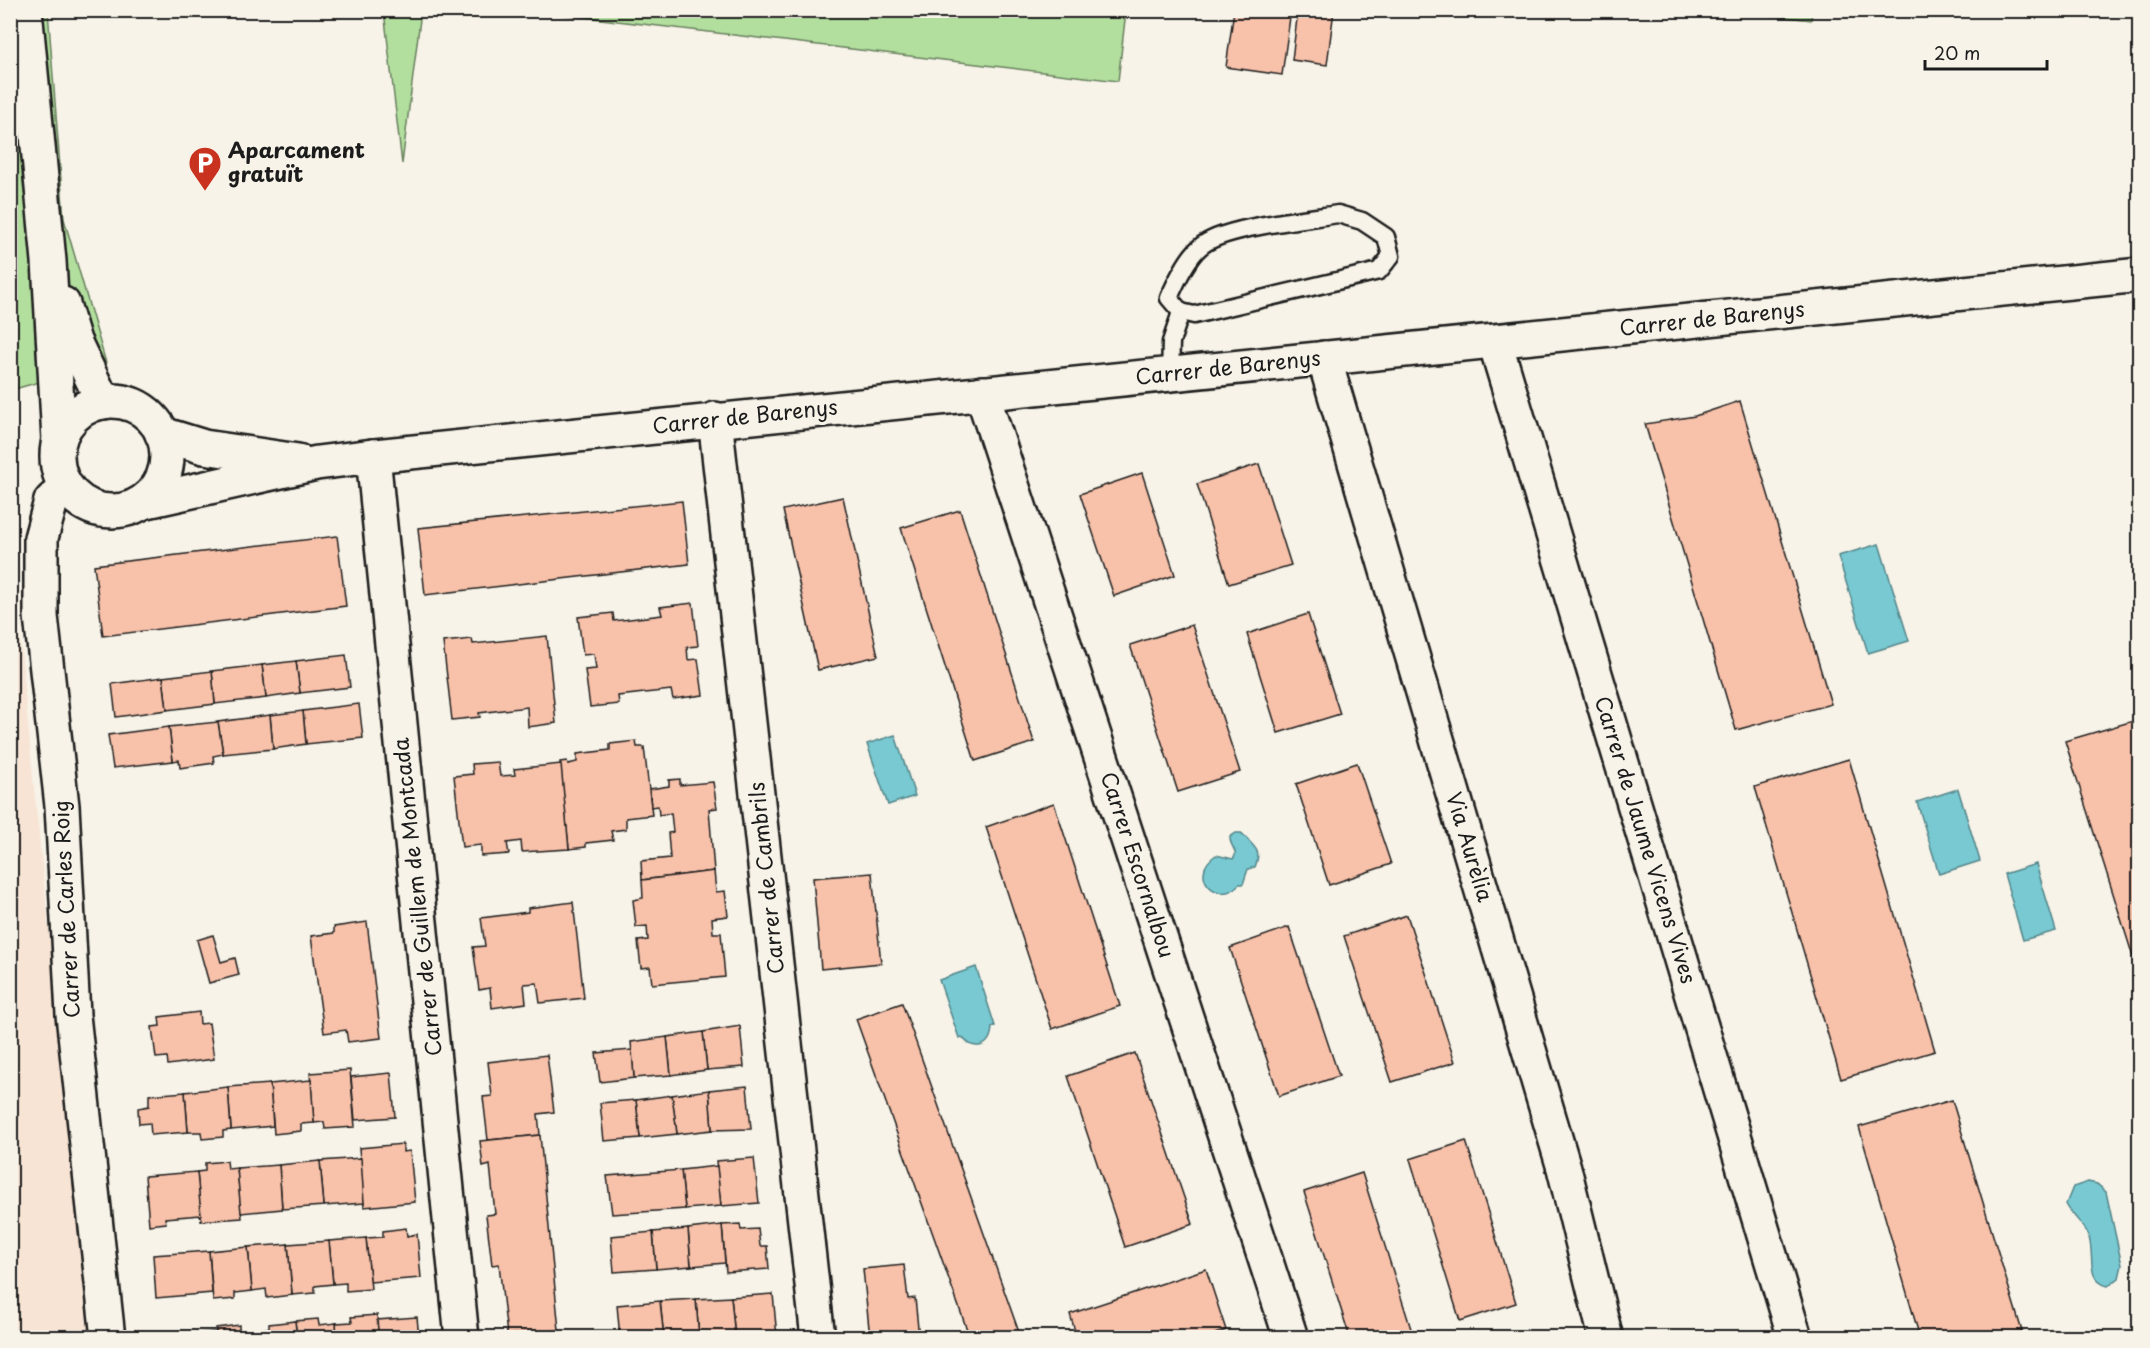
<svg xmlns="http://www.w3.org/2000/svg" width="2150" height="1348" font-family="'Playpen Sans',sans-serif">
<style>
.built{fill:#f7e4d5}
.grass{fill:#b2df9e;stroke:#677e5d;stroke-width:1.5}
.water{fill:#78c9d1;stroke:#538489;stroke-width:1.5}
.building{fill:#f8c1aa;stroke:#1c1c1c;stroke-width:1.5}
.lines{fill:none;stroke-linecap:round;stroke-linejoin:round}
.lane-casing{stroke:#1c1c1c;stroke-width:21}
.street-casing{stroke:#1c1c1c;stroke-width:38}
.lane{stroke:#f7f3e8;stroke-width:16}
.street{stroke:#f7f3e8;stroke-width:33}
.labels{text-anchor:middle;stroke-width:6;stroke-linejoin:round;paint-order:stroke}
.poi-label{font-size:21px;font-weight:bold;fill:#1c1c1c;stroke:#f7f3e8;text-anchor:start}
.street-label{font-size:21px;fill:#1c1c1c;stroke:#f7f3e8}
</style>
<rect width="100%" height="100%" fill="#f7f3e8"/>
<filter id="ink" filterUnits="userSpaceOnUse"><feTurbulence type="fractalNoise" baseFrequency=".0167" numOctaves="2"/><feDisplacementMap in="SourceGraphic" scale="12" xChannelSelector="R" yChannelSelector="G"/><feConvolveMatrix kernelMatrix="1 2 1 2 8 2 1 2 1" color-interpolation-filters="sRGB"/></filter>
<g filter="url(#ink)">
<!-- built -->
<path class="built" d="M10,531L33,778L92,1337H11Z"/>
<!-- grass -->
<g class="grass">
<path d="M11,11H48L64,219L106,363L11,390Z"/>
<path d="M384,11H421L402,164Z"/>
<path d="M534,11L1126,10V11L1118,81Z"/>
<path d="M1734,11L1812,10V11L1811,20Z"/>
</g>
<!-- water -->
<g class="water">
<path d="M1879,544L1909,641L1868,653L1838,556Z"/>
<path d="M895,735L915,796L888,805L867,744Z"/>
<path d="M1958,789L1980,861L1939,874L1917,802Z"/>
<path d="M1236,833H1241C1243,834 1245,837 1248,840C1257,849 1261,853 1255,867L1248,869L1243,884H1239C1219,908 1186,875 1216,855L1233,859C1240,852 1229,846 1230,837Z"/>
<path d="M2036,864L2056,931L2023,940L2004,874Z"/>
<path d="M976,967L995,1026L992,1027C991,1048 974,1052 962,1037L959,1038L939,980Z"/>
<path d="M2088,1182L2097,1184L2106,1192L2122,1265L2119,1278L2108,1286C2084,1280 2096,1255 2088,1234C2082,1222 2071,1215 2066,1204L2073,1187Z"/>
</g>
<!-- building -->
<g class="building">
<path d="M1234,10H1291L1282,75L1226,67Z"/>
<path d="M1298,10H1334L1327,65L1292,60Z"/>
<path d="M1740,401L1831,704L1736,730L1645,424L1695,416Z"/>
<path d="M1259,464L1291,565L1229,584L1197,484Z"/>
<path d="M1142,473L1175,575L1114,596L1080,494Z"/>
<path d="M843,497L878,656L818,670L783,510Z"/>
<path d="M682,501L689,564L425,595L418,528Z"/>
<path d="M960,510L1034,742L975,761L901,528Z"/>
<path d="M337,536L346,606L103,636L94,565Z"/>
<path d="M693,603L698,646L687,647L688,660L698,659L703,695L673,699L671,690L618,696L619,704L590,707L585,670L596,669L594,654L583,655L578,617L613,613L614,621L662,615L660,607Z"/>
<path d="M1308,614L1340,714L1278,733L1247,634Z"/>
<path d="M1192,625L1240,772L1178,792L1130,645Z"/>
<path d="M547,636L556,723L528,727L527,707L479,713L480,717L452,720L443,642L472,639L473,644Z"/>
<path d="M346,655L350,687L300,693L296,661Z"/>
<path d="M296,661L300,693L266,698L262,665Z"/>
<path d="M262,665L266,698L215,704L212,671Z"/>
<path d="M212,671L215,704L167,710L163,677Z"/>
<path d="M163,677L167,710L116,717L112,684Z"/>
<path d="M359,704L363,738L306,744L303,711Z"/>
<path d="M303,711L306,744L273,749L270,715Z"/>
<path d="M270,715L273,749L223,754L218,722Z"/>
<path d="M2140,719V979L2065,741Z"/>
<path d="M218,722L223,754L213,756L214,763L180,768L179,760L173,761L169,727Z"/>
<path d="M169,727L173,761L113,768L108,735Z"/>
<path d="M636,741L637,747H644L652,815L626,818V829L611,831L613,840L586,843V847L569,849L560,762L567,761L568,764L577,762V754L610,750V744Z"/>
<path d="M1849,759L1935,1051L1841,1079L1755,787Z"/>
<path d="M498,762L500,776L515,775L514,769L561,764L569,849L522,852L521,841L507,843L509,854L481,856V845L462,847L454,776L473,774L472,764Z"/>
<path d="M1357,763L1391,864L1329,885L1296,784Z"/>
<path d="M680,779V785L713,782L717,808L709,809L714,871L642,880L641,861L670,858L668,833L673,832L671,813L659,815L658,806L651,807L650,789L669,786V780Z"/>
<path d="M1054,803L1120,1006L1052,1029L986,827Z"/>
<path d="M714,871L716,892L725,891L728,916L712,918L713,933H721L725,977L652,984L650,967L641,968L638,941L648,940L647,926L636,927L633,900L643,898L642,880Z"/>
<path d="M872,873L881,963L821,969L813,878Z"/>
<path d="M573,902L584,998L540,1003L537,983L524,984L526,1003L492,1008L490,988L479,990L473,947L485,946L481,918L528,912V908Z"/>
<path d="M1407,915L1455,1062L1392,1082L1344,936Z"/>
<path d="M367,922L381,1038L348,1042L346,1030L324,1033L311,936L334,933V927Z"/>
<path d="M1289,927L1339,1076L1279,1096L1230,948Z"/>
<path d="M213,935L221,962L235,958L239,975L209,983L197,940Z"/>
<path d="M902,1003L1021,1338H970L856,1019Z"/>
<path d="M199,1012L200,1024L209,1023L214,1059L168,1065L167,1057L156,1058L152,1027L160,1026L159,1017Z"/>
<path d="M740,1026L744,1067L707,1070L703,1032Z"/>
<path d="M703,1032L707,1070L671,1075L667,1037Z"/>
<path d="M667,1037L671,1075L634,1078L631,1042Z"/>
<path d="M632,1050L634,1078L600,1082L596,1053Z"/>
<path d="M1135,1053L1193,1224L1125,1247L1068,1076Z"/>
<path d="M547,1055L554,1112L538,1114L540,1135L488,1140L483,1097L492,1096L488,1062Z"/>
<path d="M350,1070L355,1127L325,1129L324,1122L314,1123L310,1073Z"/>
<path d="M391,1073L395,1117L355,1120L351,1077Z"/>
<path d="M311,1080L314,1123L301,1124V1131L274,1134L270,1084Z"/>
<path d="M270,1084L273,1126L231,1130L228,1087Z"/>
<path d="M747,1086L751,1129L712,1130L709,1090Z"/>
<path d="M228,1087L231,1130L223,1131V1137L202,1139L201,1132H188L185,1092Z"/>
<path d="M709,1090L712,1130L677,1134L672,1095Z"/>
<path d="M185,1092L188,1132L151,1135L150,1123L139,1124L138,1108L149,1106V1095Z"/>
<path d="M672,1095L677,1134L640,1138L636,1100Z"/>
<path d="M636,1100L640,1138L604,1141L600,1103Z"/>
<path d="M1952,1100L2024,1338H1920L1859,1127Z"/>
<path d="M540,1135L559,1330L507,1335L499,1264L492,1265L486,1215L495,1214L490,1165L483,1167L480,1141Z"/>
<path d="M1466,1141L1516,1303L1460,1321L1410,1159Z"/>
<path d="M403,1144V1152L410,1151L415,1202L364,1207L359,1148Z"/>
<path d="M361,1158L364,1203L324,1206L320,1161Z"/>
<path d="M754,1158L759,1203L721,1206L716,1161Z"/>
<path d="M227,1161L228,1169L237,1168L242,1218L201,1221L197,1172L205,1171V1163Z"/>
<path d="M320,1161L324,1206L282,1209L279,1165Z"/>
<path d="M279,1165L282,1209L241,1213L237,1168Z"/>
<path d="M717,1166L721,1206L685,1209L681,1170Z"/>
<path d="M681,1170L685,1209L612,1214L607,1176Z"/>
<path d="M197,1172L201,1215L165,1218L166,1223L149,1225L145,1176Z"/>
<path d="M1362,1173L1412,1332L1396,1338H1350L1304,1192Z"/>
<path d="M740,1224L741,1230L758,1229L760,1246H767L769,1269L726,1272L722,1225Z"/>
<path d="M722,1225L725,1263L691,1266L688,1229Z"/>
<path d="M406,1228L407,1236L417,1234L421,1278L370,1282L366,1238L383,1237V1231Z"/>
<path d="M688,1229L691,1266L656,1269L653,1232Z"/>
<path d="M653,1232L656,1269L614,1272L611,1236Z"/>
<path d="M366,1238L371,1289L346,1291V1283L333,1284L329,1241Z"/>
<path d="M329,1241L333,1284L315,1286V1293L292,1295L288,1244Z"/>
<path d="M288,1244L292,1295L267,1298L266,1289L252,1291L248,1247Z"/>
<path d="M248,1247L252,1291L235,1293V1299L213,1301L209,1251Z"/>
<path d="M209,1251L212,1293L156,1298L153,1255Z"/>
<path d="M904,1265L908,1299L915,1298L919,1338H870L863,1269Z"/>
<path d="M1206,1269L1226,1330L1204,1338H1077L1070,1314Z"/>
<path d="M773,1294L777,1337L735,1338L731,1297Z"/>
<path d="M731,1297L735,1338H699L696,1299Z"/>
<path d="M696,1299L699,1338H664L660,1301Z"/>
<path d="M660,1301L664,1338H620L617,1305Z"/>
<path d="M377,1315L379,1338H337L336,1323L352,1322L351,1317Z"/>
<path d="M417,1317L419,1338H379L377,1320Z"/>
<path d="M318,1319L319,1325L336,1323L337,1338H297L295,1321Z"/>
<path d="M295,1321L297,1338H255V1330L269,1328V1324Z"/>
<path d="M239,1325V1331L255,1330V1338H217L216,1328Z"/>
<path d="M216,1332L217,1338H157V1337Z"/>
</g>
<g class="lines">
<!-- lane casing -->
<g class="lane-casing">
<g id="lane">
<path d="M1338,214L1362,221L1386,237L1391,256L1379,271L1194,315L1181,312L1169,298C1176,282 1187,258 1200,247C1221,227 1307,219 1338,214Z"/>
<path d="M1170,374L1171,342L1181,312"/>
</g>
</g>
<!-- street casing -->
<g class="street-casing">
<g id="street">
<path d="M25,10L49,261L59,440"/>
<path d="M63,304L74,341L103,402"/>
<path d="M1495,342L1795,1338"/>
<path d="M1324,358L1564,1168L1606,1338"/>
<path d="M982,393L1291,1338"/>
<circle cx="112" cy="456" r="55"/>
<path d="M715,419L818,1338"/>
<path d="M162,434L204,447L298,461"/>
<path d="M373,456L462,1338"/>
<path d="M66,487L51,501L41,538V616L62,806L73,1015L108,1338"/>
<path d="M143,502L317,463L373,456C961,393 1551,336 2140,275"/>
</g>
</g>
<!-- lane -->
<use href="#lane" class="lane"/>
<!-- street -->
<use href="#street" class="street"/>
</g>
</g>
<!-- icons -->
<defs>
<g id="parking-pin" transform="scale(1.725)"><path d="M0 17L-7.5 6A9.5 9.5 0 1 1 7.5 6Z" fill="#c8321e" stroke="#f7f3e8"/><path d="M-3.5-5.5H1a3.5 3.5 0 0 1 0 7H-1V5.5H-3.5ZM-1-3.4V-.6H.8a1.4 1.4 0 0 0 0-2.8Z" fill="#fff"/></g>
</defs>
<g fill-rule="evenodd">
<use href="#parking-pin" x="205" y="163"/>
</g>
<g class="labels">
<!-- poi labels -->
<g class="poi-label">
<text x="228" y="158">Aparcament<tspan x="228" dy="24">gratuït</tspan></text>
</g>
<!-- street labels -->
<g class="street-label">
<text transform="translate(1712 319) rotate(-6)" y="7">Carrer de Barenys</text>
<text transform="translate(1228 368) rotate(-6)" y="7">Carrer de Barenys</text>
<text transform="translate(745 417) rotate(-6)" y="7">Carrer de Barenys</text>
<text transform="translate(1645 840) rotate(73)" y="7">Carrer de Jaume Vicens Vives</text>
<text transform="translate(1469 847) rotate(73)" y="7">Via Aurèlia</text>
<text transform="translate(1137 865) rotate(72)" y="7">Carrer Escornalbou</text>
<text transform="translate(767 878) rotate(-96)" y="7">Carrer de Cambrils</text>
<text transform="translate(418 897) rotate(-96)" y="7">Carrer de Guillem de Montcada</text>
<text transform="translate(67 909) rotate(-93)" y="7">Carrer de Carles Roig</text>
</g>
</g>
<!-- margin -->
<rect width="2150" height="1348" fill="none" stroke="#f7f3e8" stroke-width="36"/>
<rect x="18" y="18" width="2114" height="1312" fill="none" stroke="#1c1c1c" stroke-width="2" filter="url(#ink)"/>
<!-- scale -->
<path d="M1925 60v9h122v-9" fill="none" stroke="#1c1c1c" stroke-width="3"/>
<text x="1934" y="60" font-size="18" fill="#1c1c1c" stroke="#f7f3e8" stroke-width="4.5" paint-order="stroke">20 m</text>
</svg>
